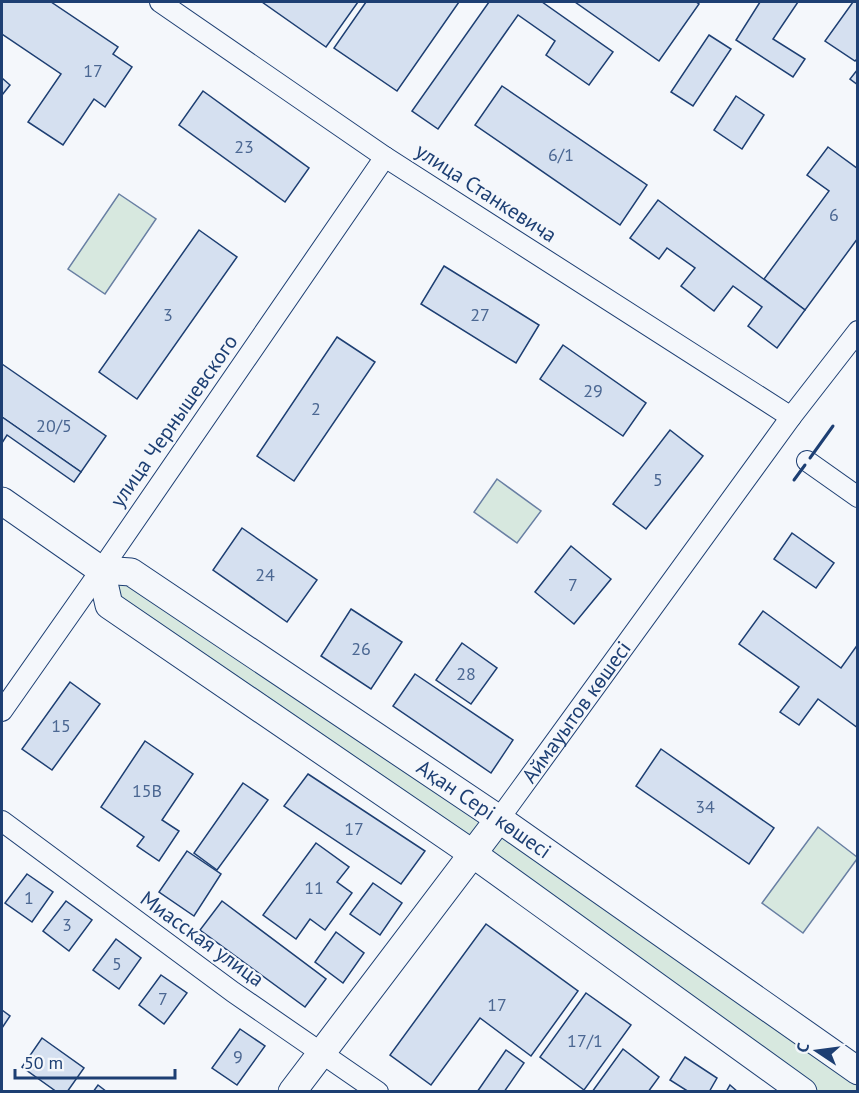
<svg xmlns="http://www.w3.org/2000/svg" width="859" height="1093" font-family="'PT Sans',sans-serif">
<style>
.green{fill:#d7e8df;stroke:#687fa3;stroke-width:1.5}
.building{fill:#d5e0f0;stroke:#1d3f73;stroke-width:1.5}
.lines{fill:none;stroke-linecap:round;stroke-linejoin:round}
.street-casing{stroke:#1d3f73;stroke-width:22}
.secondary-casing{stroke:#1d3f73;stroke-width:29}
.street{stroke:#f4f7fb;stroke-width:20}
.secondary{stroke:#f4f7fb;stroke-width:27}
.wall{stroke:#1d3f73;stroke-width:3}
.labels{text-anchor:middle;stroke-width:4.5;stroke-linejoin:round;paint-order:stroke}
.number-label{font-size:18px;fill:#4b6792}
.street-label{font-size:21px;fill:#1d3f73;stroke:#f4f7fb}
</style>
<rect width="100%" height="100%" fill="#f4f7fb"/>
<!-- green -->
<g class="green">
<path d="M119,194L156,219L105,294L68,269Z"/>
<path d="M497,479L541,511L517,543L474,512Z"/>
<path d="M116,580L132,583L485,820L467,840L120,600Z"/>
<path d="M818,827L857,857V859L803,933L762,903Z"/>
<path d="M504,833L857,1083V1091H816L486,854Z"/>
</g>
<!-- building -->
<g class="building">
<path d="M2,2H51L118,47L113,54L132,67L105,107L94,99L63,145L28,122L61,74L2,34Z"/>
<path d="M262,2H358L326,47Z"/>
<path d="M366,2H459L397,91L334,48Z"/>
<path d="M489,2H542L613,52L589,85L546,55L555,41L518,15L438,129L412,111Z"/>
<path d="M575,2H696L699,4L659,61Z"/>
<path d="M760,2H798L773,39L805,59L793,77L736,40Z"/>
<path d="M853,2H858V58L855,61L825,41Z"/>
<path d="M709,35L731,49L693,106L671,92Z"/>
<path d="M858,69V85L850,79Z"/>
<path d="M2,78L10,85L2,95Z"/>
<path d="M502,86L647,185L620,225L475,125Z"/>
<path d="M203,91L309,168L285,202L179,125Z"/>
<path d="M736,96L764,115L742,149L714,130Z"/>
<path d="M828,147L858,169V238L805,310L764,279L829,191L807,175Z"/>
<path d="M658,200L805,310L777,348L748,326L762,307L733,286L714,311L681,286L695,268L667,248L659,259L630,238Z"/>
<path d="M199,230L237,257L137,399L99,372Z"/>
<path d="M444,266L539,325L516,363L421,304Z"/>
<path d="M337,337L375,362L294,481L257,456Z"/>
<path d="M563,345L646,403L623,436L540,379Z"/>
<path d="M2,364L106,436L81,472L2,417Z"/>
<path d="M2,417L81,472L74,482L7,435L2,443Z"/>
<path d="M670,430L703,456L646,529L613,504Z"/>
<path d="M242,528L317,580L287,622L213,570Z"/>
<path d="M792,533L834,563L816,588L774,559Z"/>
<path d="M571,546L611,579L574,624L535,592Z"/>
<path d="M351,609L402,642L371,689L321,656Z"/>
<path d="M763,611L841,668L858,644V728L818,699L799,725L780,712L799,687L739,644Z"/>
<path d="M462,643L497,668L471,704L436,680Z"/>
<path d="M415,674L513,740L491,773L393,706Z"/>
<path d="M70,682L100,704L52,770L22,749Z"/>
<path d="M145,741L193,774L162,820L179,831L159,861L137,846L144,837L101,807Z"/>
<path d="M661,749L774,828L749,864L636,786Z"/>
<path d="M308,774L425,851L401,884L284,806Z"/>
<path d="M243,783L268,800L217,870L194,853Z"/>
<path d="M316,843L349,867L337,882L352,893L325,930L310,919L296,939L263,915Z"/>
<path d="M187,851L221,874L194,916L159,892Z"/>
<path d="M27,874L53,892L32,922L5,903Z"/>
<path d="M373,883L402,903L380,935L350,914Z"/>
<path d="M66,901L92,920L69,951L43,931Z"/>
<path d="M222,901L326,979L305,1007L200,930Z"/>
<path d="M486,924L578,991L531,1056L480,1018L431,1085L390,1055Z"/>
<path d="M336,932L364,953L343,983L315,962Z"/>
<path d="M116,939L141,958L119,989L93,970Z"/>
<path d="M161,975L187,993L164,1024L139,1005Z"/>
<path d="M586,993L631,1025L584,1090L540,1057Z"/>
<path d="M2,1010L10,1016L2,1028Z"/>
<path d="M240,1029L265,1046L237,1085L212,1068Z"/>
<path d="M42,1038L84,1068L67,1092H57L22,1067Z"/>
<path d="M623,1049L659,1077L648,1092H592Z"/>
<path d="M506,1050L524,1063L504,1092H477Z"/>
<path d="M685,1057L717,1078L709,1092H689L670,1080Z"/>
<path d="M98,1085L107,1092H93Z"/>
<path d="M730,1085L738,1092H726Z"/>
</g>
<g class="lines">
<!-- street casing -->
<g class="street-casing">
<g id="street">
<path d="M160,2L385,157L791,417"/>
<path d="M807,461L858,497"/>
<path d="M2,711L101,570L385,157"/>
<path id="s1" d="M499,819L791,417L858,331"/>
<path d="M2,821L233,992L378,1092"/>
</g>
</g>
<!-- secondary casing -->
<g class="secondary-casing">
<g id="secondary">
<path id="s2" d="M2,501L101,570L131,572L499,819L858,1071"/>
<path d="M101,570L109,605L473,854L803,1092"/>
<path d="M292,1092L499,819"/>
</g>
</g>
<!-- street -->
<use href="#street" class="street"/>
<!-- secondary -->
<use href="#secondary" class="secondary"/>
<!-- wall -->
<g class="wall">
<path d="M810,458L833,426"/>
<path d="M794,480L805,465"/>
</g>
</g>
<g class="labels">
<!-- number labels -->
<g class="number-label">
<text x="93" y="77">17</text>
<text x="244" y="153">23</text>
<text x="561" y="161">6/1</text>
<text x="834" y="221">6</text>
<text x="168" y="321">3</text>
<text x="480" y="321">27</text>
<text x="593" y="397">29</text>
<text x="316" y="415">2</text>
<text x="54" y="432">20/5</text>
<text x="658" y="486">5</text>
<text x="265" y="581">24</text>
<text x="573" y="591">7</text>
<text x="361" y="655">26</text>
<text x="466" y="680">28</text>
<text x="61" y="732">15</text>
<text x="147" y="797">15В</text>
<text x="705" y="813">34</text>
<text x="354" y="835">17</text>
<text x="314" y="894">11</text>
<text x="29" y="904">1</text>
<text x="67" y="931">3</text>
<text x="117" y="970">5</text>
<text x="163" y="1005">7</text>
<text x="497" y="1011">17</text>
<text x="585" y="1047">17/1</text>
<text x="238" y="1063">9</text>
</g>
<!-- street labels -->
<g class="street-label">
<text transform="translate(486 193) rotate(33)" y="7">улица Станкевича</text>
<text transform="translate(174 421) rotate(-55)" y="7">улица Чернышевского</text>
<text dy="7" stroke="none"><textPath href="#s1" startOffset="132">Аймауытов көшесі</textPath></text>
<text dy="7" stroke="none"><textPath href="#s2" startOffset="576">Ақан Сері көшесі</textPath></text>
<text transform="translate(202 939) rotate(36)" y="7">Миасская улица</text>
</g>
</g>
<!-- border -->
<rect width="859" height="1093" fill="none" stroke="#1d3f73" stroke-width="6"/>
<!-- north arrow -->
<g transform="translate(817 1051) rotate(283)" stroke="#f4f7fb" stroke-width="4.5" paint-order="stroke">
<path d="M0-4.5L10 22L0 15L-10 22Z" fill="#1d3f73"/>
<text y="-9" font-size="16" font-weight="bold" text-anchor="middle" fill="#1d3f73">С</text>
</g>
<!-- scale -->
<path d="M15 1069v9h160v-9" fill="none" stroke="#1d3f73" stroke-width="3"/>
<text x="24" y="1069" font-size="18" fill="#1d3f73" stroke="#f4f7fb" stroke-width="4.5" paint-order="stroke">50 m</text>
</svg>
